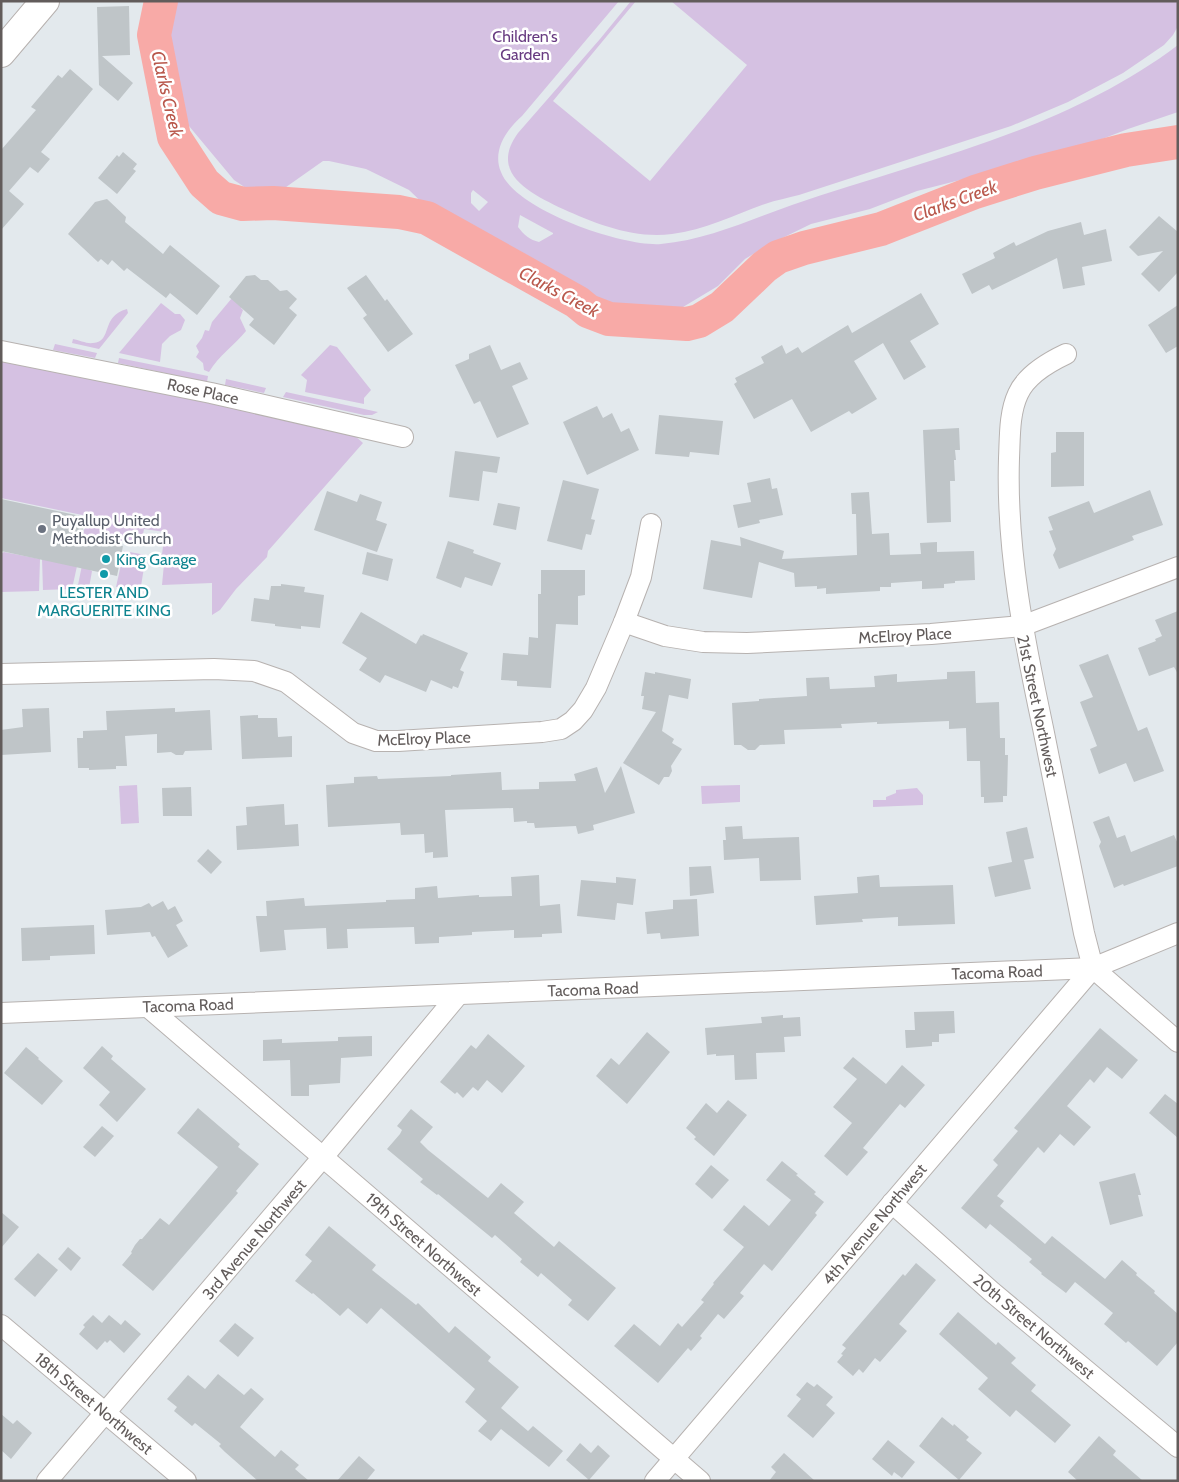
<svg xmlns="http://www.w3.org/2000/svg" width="1179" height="1482" font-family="Cabin,sans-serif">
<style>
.green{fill:#d5c1e2;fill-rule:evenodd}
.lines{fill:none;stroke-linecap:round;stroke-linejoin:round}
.river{stroke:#f8aaa7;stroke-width:34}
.building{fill:#bfc5c8}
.street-casing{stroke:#b7b2b0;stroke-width:22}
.secondary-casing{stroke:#b7b1af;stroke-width:30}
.street{stroke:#fff;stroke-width:20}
.secondary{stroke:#fff;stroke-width:28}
.worship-dot{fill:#6b7280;stroke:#fff;stroke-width:2}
.culture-dot{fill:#0f9aa8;stroke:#fff;stroke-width:2}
.labels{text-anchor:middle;stroke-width:5;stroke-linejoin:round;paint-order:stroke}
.park-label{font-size:16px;fill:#683b81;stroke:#fff}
.street-label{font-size:16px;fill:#625c5b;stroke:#fff}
.worship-label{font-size:16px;fill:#5b616d;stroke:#fff;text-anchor:start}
.culture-label{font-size:16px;fill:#0d838f;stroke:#fff;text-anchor:start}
.water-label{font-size:18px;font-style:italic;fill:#b9584c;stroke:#fff}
</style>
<rect width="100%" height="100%" fill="#e3e9ed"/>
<!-- green -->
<g class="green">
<path d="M177,1H619L522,116C506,130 492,151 501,172C515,210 623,247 661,244C707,240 749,220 792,205C924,160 1064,131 1178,45V112L1128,129L1066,153L917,191L870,209L811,224L770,244L745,259L718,286L678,310L645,309L601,302L431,211L409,190L366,169L329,161H323L279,192L264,194L249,190L234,180L189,126L176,107L175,84L169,54V31ZM473,190L488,202L479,211L471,203V193ZM520,215L553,233V234L539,242C530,240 524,235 518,227Z"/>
<path d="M631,1H636L553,101L650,181L747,65L671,1H1178V26L1173,35L1164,45L1123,73L1068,102L1011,126L799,195C788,198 776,200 765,204C734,215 705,230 672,234C634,239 596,224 563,209C532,194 488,174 518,133L600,39Z"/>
<path d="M232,298L242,306L241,308L243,310L240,318L246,331C234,346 219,355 209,372L204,370L203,363L196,357L199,352L196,346L202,338L205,330L209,331L212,322Z"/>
<path d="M161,303L175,314H180L185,320L181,330L170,336L162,344L160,362L119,353Z"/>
<path d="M127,309L128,313L99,349L72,343L73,339C79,340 87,344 93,343C113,342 100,316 127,309Z"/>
<path d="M55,344L97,353L95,358L53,350Z"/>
<path d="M330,345L337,347L371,390L364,398V404L305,392L307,380L301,375Z"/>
<path d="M119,358L208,376L207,382L118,363Z"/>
<path d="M1,360L275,417L354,435L363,443L268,551L267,557L236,589L220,610L212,615V583L162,585L164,564L157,563L158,554H162L165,532L144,529L141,545L99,536H83L87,516L1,498Z"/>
<path d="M226,379L266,388L264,393L225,385Z"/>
<path d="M286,392L378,412L372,415H364L283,397Z"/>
<path d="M86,545L95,547L90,570L92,571L89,588L78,585Z"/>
<path d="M124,551L146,555L141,586L116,587Z"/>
<path d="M4,552L40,559L39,591L1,592V554Z"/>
<path d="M42,559L77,566L72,589L43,590Z"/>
<path d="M137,785L139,823L121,824L119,786Z"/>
<path d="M740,785V802L702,804L701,786Z"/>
<path d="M917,788L923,795V805L873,807V800H886V797L896,793V790Z"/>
</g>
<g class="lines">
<!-- river -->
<path class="river" d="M161,1L154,35L174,137L204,183L221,198L243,204L273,203L399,212L427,218L577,302L588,311L609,319L687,324L699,321L722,307L764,267L778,257L804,248L881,229L975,192L1035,173L1126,150L1178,142"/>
</g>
<!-- building -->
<g class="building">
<path d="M129,6L130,55L102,56L133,83L118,101L99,85L97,7Z"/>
<path d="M70,69L93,89L41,152L50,159L38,173L30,167L9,191L24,204L1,230V150L36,110L31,107L58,75L62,78Z"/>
<path d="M123,152L137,164L133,169L136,171L117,194L98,178L117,155L119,157Z"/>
<path d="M107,199L126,217L125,222L163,254L170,245L220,286L197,315L170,293L166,298L127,268L124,271L112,260L108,265L101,259L98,262L68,234L95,202Z"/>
<path d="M1159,216L1178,232V272L1159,292L1141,274L1163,251L1138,256L1129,247Z"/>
<path d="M1081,222L1084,235L1106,229L1112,261L1082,267L1085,285L1063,289L1057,258L992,290L989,285L972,294L962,274L995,258L993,253L1014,242L1016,246L1048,231Z"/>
<path d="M255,275L261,280H268L280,291L287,290L297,299L289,308L297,315L274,345L249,325L254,319L229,297L246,276Z"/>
<path d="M366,275L385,301L387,299L413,334L388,352L363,318L367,315L347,288Z"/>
<path d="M921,293L939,324L910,341L926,367L904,380L883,343L854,361L877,399L852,414L849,411L811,432L792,399L754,419L734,384L737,382L735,378L764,363L761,357L782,345L786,354L798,347L802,353L848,325L852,333Z"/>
<path d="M1178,305V346L1166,353L1148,325Z"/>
<path d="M490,345L501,370L520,362L528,379L512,386L529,424L497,438L480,401L474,404L455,365L469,359V354Z"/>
<path d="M597,406L603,418L612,413L621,432L629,428L639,450L587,475L563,422Z"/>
<path d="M659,415L723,421L719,455L690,452L689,457L655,454Z"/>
<path d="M959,428L960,450H955L956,460H954L955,481H950L951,522L927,523L923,430Z"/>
<path d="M1056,432H1084V486L1051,487V453L1056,452Z"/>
<path d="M455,451L500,457L497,473L483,471L479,501L449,497Z"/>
<path d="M770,478L772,489L777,488L783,515L759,520L760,523L738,528L733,505L751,502L747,483Z"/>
<path d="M563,480L599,489L591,519L595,520L591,535L586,534L582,550L547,541Z"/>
<path d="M1150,490L1163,525L1132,536L1134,540L1059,569L1053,555L1056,549L1049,531L1053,530L1048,517L1089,501L1094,513Z"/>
<path d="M327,491L357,502L360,494L382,502L376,520L387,524L377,552L314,530Z"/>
<path d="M869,492L872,534L889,533L890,555L921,554L920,543L937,542V552L974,551L975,580L955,581V583L944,584V588L922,589V581L891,583V587H880V591L826,594V588L817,589V586L795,587L794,573L759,562L752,598L703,589L711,540L741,546L740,537L784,551L782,559L857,555L856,514H852L851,493Z"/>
<path d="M1,499L85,517L81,537L123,546L117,576L1,551Z"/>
<path d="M498,503L520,507L516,530L493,525Z"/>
<path d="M448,541L474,550L473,553L501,563L492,586L465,577L461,588L436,578Z"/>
<path d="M367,552L393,559L388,581L362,574Z"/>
<path d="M541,570H585V595L578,596V625L556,624L551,688L517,686V681L501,680L503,653L528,655L529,637L538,638V594H541Z"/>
<path d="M281,584L305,587L304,592L324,595L320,628L301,626V629L275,626V624L251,621L254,598L269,600L271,586H281Z"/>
<path d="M1178,611V674L1174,667L1149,676L1138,648L1156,641L1155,639L1162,636L1155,620Z"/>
<path d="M361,612L416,644L421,635L422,636L423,634L468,653L460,670L464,672L458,688L453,686L452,689L431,680L426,692L385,675L380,683L359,670L367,658L342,643Z"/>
<path d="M1108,654L1138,731L1147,727L1164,771L1134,782L1126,763L1099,774L1090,749L1097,746L1080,702L1093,697L1079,665Z"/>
<path d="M975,671L976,703L999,702L1000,738H1005V755H1008L1007,796H1003V802L984,803V797H981L980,761H967L966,728L949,729V721L877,724V722L841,724L842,728L784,730L785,744L760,745L755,750H748L741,745H734L732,703L759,701V699L807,696L806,678L829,677L830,689L875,687L874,676L897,674V682L947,679V672Z"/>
<path d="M645,672L655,674V672L691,679L688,699L669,695L662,731L674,739L672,743L682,749L671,766L672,771L669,777H664L659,785L623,763L656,712L642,709L644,696H641Z"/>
<path d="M49,708L51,752L1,755V730L23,727L22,709Z"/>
<path d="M175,708V712L210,710L212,750L185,751L183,755H176L171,752L157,753V734L125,736L127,766H116V769L89,770V768H78L77,738H83V731L107,730L106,711Z"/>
<path d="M258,715V718H277L278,737L292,736V757L242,759L240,716Z"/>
<path d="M621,766L635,813L593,825L594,830L578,834L576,826L535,828L534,823H527V821L514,822L513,808L445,810L448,857L433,858V852L425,853L424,834L401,835L400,823L328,827L326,785L354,783V777L377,776L378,779L451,776V775L501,772L502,790L539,789V782L576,781L574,774L597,767L605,793Z"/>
<path d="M191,787L192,816H163L162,788Z"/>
<path d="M284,804L285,825L298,824L299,846L237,850L236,826L247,825L246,807Z"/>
<path d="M1109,816L1117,838L1125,835L1131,852L1174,835L1178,844V866L1124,886L1123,884L1114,888L1099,846L1101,842L1093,822Z"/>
<path d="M742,826L743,839L799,837L801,880L760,881L759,858L724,860L723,840H726L725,827Z"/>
<path d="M1027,827L1034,858L1024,860L1031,889L995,897L988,867L1012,862L1006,832Z"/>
<path d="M208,849L222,862L211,874L197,861Z"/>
<path d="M711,866L714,893L690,896L689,867Z"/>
<path d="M539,875L540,906L560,904L562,933L542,934V937L514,938V930L472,932V935L439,937V943L415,944L414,927L347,929L348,948L327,949L326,928L284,930L286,950L260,952L256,916H267L266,901L304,898L305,906L386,902V900L415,899V888L437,886L438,898L479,895V897L512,896L511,877Z"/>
<path d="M879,875L880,887L953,885L955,924L898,926V917L862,919L863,922L816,925L814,896L858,893L857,877Z"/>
<path d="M616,877L636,879L633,905L617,903L615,920L577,916L581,880L616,883Z"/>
<path d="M697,899L699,936L661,939L660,933L647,934L645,912L673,909V900Z"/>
<path d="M163,901L168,910L175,906L183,921L176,925L188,946L168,958L155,936L152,937L150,932L107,935L105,910L141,907L149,903L152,907Z"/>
<path d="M94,925L95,954L50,956V960L22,961L21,928Z"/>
<path d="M954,1011L955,1033L939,1034V1042H932V1046L906,1048L905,1030H915L914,1012Z"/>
<path d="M783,1015V1018L800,1017L801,1036L784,1037L785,1052L756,1053L757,1079L735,1080L734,1055L716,1056V1054L707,1055L705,1028L762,1023L761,1017Z"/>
<path d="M1100,1028L1138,1060L1122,1079L1107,1067L1094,1083L1090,1079L1067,1106L1091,1127L1074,1146L1060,1134L1044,1153L1038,1147L997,1196L1004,1201L1000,1206L1045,1244L1052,1236L1105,1279L1122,1260L1137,1273L1136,1275L1155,1291L1154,1293L1178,1314V1342L1157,1366L1128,1341L1126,1343L1104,1324L1113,1313L1075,1282L1066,1293L1041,1274L1042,1273L1029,1262L1032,1259L990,1224L986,1229L961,1208L998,1165L993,1160L1018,1131L1014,1128Z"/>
<path d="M647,1032L670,1052L627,1104L596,1076L611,1058L619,1065Z"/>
<path d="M488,1034L525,1066L502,1093L487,1080L478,1091L473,1087L463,1098L457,1092L455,1094L440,1082L471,1045L476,1049Z"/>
<path d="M372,1036V1056L341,1058L340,1083L309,1085V1096H291L290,1060L263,1061V1040L282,1039V1043L307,1042L338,1041V1037Z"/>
<path d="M102,1046L113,1056L111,1059L146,1089L117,1122L99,1105L110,1092L83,1068Z"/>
<path d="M26,1047L39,1058L38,1059L63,1081L42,1105L4,1073Z"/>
<path d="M853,1057L886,1084L902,1065L925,1085L905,1108L900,1104L863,1148L868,1152L847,1176L824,1156L852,1123L833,1107L857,1079L843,1068Z"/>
<path d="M1165,1094L1178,1104V1138L1149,1113Z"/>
<path d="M728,1100L747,1115L714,1156L694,1139L696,1137L686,1128L706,1103L717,1113Z"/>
<path d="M198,1108L240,1144L238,1147L259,1164L236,1191L238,1193L153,1291L122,1265L132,1253L131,1252L135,1245L140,1239H142L160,1218L169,1225L218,1167L177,1133Z"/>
<path d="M411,1109L433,1127L420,1142L428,1150L488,1198L501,1183L524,1202L514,1213L554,1247L559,1241L616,1288L588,1321L568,1305L572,1300L541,1273L538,1277L520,1262L522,1259L495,1235L492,1238L438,1194L437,1195L420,1182L423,1179L387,1149L400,1134L402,1130L397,1126Z"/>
<path d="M102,1126L114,1136L95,1157L83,1147Z"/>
<path d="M782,1161L798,1174L796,1175L816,1192L814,1194L824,1202L815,1213L817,1215L772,1271L764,1264L740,1293L744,1296L724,1319L718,1314L700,1336L702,1338L691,1351L688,1348L658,1383L614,1346L634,1324L660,1346L678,1323L682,1327L704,1302L701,1300L714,1284L713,1283L744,1247L723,1230L744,1205L769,1226L791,1200L766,1180Z"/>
<path d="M711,1165L729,1180L712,1199L695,1184Z"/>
<path d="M1135,1173L1141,1195H1138L1143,1216L1110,1225L1099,1182Z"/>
<path d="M1,1212L19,1227L1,1248Z"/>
<path d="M329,1226L376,1265L372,1270L416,1305L418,1303L449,1333L455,1326L491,1357L488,1361L519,1387L501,1408L528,1431L533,1426L563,1451L549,1467L501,1429L491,1441L478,1431L487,1421L465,1402L475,1389L381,1308L367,1324L348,1308L340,1316L313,1293L312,1294L295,1281L312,1261L305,1255Z"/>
<path d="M68,1247L81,1258L71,1271L58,1259Z"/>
<path d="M38,1253L58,1270L35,1297L14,1279Z"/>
<path d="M916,1263L936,1280L899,1324L907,1331L880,1362L875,1358L863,1373L859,1369L853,1376L837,1362L843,1355L841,1354L846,1348L842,1345L903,1274L905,1276Z"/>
<path d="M958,1312L996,1345L998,1342L1016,1358L1011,1363L1036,1385L1031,1391L1071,1425L1055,1443L1016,1410L1010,1417L978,1389L988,1378L939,1334Z"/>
<path d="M93,1315L102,1323L109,1315L121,1325L125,1320L141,1334L124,1353L110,1340L107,1343L105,1341L97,1350L79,1334L85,1327L83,1325Z"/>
<path d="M235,1323L254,1338L238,1357L219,1341Z"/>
<path d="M218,1374L244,1395L251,1388L264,1399L240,1427L275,1457L281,1450L299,1465L295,1469L309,1481H258L225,1452L219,1446L221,1444L195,1423L192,1426L174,1411L177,1407L167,1399L188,1375L205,1389Z"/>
<path d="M807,1382L814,1387L817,1384L833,1397L826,1405L835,1413L813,1438L787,1416L801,1399L796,1395Z"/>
<path d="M1,1414L13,1424L17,1420L32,1433L11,1459L1,1450Z"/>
<path d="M942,1417L953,1426L954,1424L969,1437L966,1440L982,1453L959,1480L919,1446Z"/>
<path d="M1099,1436L1116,1451L1113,1455L1143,1481H1078L1068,1472Z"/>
<path d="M888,1440L915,1462L902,1478L894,1472L892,1476L872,1459Z"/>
<path d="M580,1443L591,1453L598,1445L610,1456L589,1480L566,1460Z"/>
<path d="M784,1453L815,1481H769L776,1472L771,1467Z"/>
<path d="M359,1456L375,1470L366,1481H337Z"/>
</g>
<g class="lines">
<!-- street casing -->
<g class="street-casing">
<g id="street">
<path d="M1,351L211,393L403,437"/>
<path d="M1066,354C1049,362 1026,376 1018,394C1009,413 1010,438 1009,458C1006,549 1024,639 1043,728C1057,796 1070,865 1084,933L1093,968L1178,1042"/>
<path d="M624,622L665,636L703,642L747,643L931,634L1022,626L1178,567"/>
<path d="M1,674L214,669L254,671L286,682L353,733L376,741H398L542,732L561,729L573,721L583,710L596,688L624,622L641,577L651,524"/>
<path d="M148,1007L700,1481"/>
<path d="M1,1013L1093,968L1178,933"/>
<path d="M892,1203L992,1292L1178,1447"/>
<path d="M1,1325L186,1481"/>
<path d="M47,1481L323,1157L458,995"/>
<path d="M655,1481L1093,968"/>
</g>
</g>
<!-- secondary casing -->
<g class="secondary-casing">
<path id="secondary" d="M1,53L45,1"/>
</g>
<!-- street -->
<use href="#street" class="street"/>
<!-- secondary -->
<use href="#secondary" class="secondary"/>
</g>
<!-- markers -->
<circle class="worship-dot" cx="42" cy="529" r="5"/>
<g class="culture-dot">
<circle cx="106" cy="559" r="5"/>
<circle cx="104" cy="574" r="5"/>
</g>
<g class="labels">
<!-- park labels -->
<g class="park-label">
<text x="525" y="42">Children's<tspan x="525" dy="18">Garden</tspan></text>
</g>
<!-- street labels -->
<g class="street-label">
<text transform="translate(203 391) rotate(12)" y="6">Rose Place</text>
<text transform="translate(905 635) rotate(-3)" y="6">McElroy Place</text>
<text transform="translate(1038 706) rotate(78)" y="6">21st Street Northwest</text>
<text transform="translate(424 738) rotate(-2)" y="6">McElroy Place</text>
<text transform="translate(997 972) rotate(-2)" y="6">Tacoma Road</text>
<text transform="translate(593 989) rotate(-2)" y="6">Tacoma Road</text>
<text transform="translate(188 1005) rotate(-2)" y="6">Tacoma Road</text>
<text transform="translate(874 1224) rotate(-50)" y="6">4th Avenue Northwest</text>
<text transform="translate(254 1239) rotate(-50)" y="6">3rd Avenue Northwest</text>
<text transform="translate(424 1244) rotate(41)" y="6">19th Street Northwest</text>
<text transform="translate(1034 1326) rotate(40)" y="6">20th Street Northwest</text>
<text transform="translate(94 1403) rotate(40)" y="6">18th Street Northwest</text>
</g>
<!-- worship labels -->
<g class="worship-label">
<text x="52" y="526">Puyallup United<tspan x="52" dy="18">Methodist Church</tspan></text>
</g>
<!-- culture labels -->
<g class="culture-label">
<text x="116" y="565">King Garage</text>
<text x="104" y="598" text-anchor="middle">LESTER AND<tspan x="104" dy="18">MARGUERITE KING</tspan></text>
</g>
<!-- water labels -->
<g class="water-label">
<text transform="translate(167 94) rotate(77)" y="6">Clarks Creek</text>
<text transform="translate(955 201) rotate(-20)" y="6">Clarks Creek</text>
<text transform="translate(559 292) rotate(28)" y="6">Clarks Creek</text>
</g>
</g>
<!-- border -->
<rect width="1179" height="1482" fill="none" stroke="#625c5b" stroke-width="5"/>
</svg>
